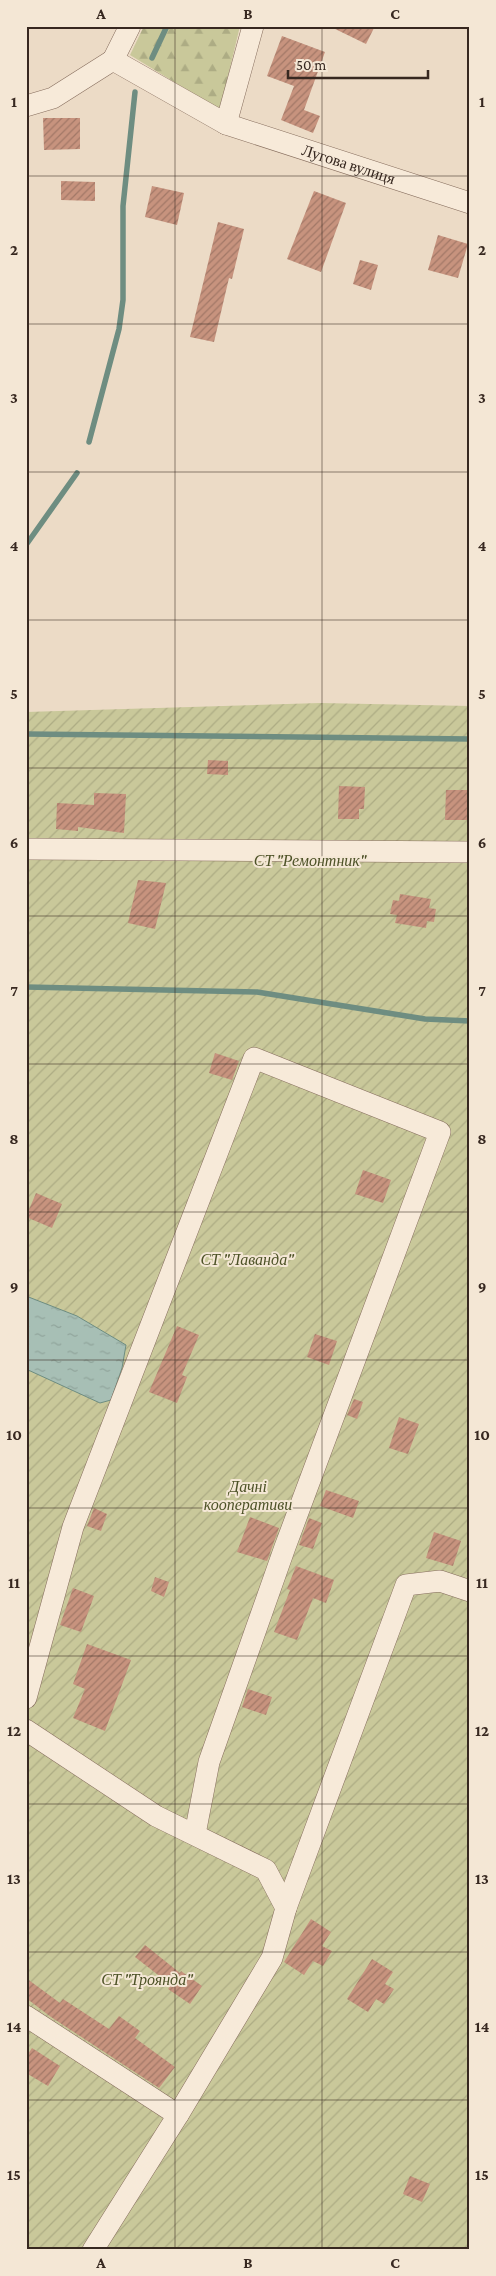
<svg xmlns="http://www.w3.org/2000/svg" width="496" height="2276" font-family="'Crimson Pro',serif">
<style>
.forest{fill:url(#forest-firs)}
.garden{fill:url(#garden-furrows)}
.water{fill:url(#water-ripples);stroke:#6e8d81}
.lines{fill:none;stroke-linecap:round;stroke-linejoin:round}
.stream{stroke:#6e8d81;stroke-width:5.5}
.building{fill:url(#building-hatch)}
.minor-casing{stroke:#866d5d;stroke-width:22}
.minor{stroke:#f7ead9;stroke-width:21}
.grid{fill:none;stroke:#372820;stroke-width:1;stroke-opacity:0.55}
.labels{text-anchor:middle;stroke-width:4;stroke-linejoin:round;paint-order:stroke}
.street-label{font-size:16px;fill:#372820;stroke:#f4e7d5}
.park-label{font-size:16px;font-style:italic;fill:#4d5227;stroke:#f4e7d5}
.neatline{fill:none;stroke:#372820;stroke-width:2}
.grid-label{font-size:16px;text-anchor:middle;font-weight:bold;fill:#372820}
</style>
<defs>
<pattern id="forest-firs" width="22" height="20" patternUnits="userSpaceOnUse" patternTransform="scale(1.25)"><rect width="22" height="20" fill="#c9c89a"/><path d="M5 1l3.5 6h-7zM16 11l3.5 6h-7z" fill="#adac84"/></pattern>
<pattern id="garden-furrows" width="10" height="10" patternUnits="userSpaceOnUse" patternTransform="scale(1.25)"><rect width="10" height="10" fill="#c9c89a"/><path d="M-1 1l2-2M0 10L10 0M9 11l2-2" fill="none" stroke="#adac84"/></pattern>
<pattern id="water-ripples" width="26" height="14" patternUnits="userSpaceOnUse" patternTransform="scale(1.25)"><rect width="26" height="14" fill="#a7bfb5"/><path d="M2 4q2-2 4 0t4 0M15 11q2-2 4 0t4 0" fill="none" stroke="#90a49b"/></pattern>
<pattern id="building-hatch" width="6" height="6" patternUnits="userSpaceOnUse" patternTransform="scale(1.25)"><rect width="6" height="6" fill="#c7937e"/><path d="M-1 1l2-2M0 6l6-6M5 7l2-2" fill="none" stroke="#a27867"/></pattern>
</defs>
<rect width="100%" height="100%" fill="#ecdbc6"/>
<!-- forest -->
<path class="forest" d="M144,26H240L220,110L130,55Z"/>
<!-- garden -->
<path class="garden" d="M320,703L470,706V2250H26V712Z"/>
<!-- water -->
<path class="water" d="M26,1296L77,1316L126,1345L122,1368L111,1400L100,1403L26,1369Z"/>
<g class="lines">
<!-- stream -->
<g class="stream">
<path d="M152,58L167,26"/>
<path d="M89,442L119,329L123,300V206L135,92"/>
<path d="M26,545L77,473"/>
<path d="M26,734L470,739"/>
<path d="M26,987L257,992L425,1019L470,1021"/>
</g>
</g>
<!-- building -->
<g class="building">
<path d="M329,26H375L366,44Z"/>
<path d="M282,36L325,52L304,110L320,116L313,133L281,120L294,86L267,76Z"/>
<path d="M43,118H80V149L44,150Z"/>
<path d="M61,181L95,182V201L61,200Z"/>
<path d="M152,186L184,193L177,225L145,217Z"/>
<path d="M314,191L346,203L321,272L287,259Z"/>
<path d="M218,222L244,229L232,279L229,278L214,342L190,337Z"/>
<path d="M438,235L468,244L458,278L428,270Z"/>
<path d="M360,260L378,265L371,290L353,284Z"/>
<path d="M208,760L228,761V775L207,774Z"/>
<path d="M339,786L365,787L364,809H359V819H338Z"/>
<path d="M446,790H470V820H445Z"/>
<path d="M94,793L126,794L124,833L78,827V831L56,829L57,803L94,805Z"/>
<path d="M138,880L166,883L155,929L128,923Z"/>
<path d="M400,894L431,899L429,908L436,909L434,922L427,921L426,928L395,923L397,915L390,914L393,900L399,901Z"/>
<path d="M215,1053L239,1061L232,1080L209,1073Z"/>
<path d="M363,1170L391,1180L383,1203L355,1194Z"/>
<path d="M36,1193L62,1204L52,1228L26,1217Z"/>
<path d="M177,1326L199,1335L182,1375L187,1377L177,1403L149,1392Z"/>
<path d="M315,1334L337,1341L329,1365L307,1357Z"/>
<path d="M354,1399L363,1402L357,1419L347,1415Z"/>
<path d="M399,1417L419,1424L408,1454L389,1448Z"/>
<path d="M326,1490L359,1501L353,1518L320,1506Z"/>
<path d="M94,1508L107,1514L101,1531L87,1526Z"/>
<path d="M250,1517L279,1528L267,1561L237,1552Z"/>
<path d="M309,1518L322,1523L313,1549L299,1545Z"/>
<path d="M434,1532L461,1541L453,1566L426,1558Z"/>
<path d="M296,1566L334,1580L326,1603L313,1598L297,1640L274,1632L290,1590L287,1589Z"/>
<path d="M155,1577L169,1582L164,1597L151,1591Z"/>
<path d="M73,1588L94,1596L81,1632L60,1625Z"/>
<path d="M87,1644L131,1660L105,1731L73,1718L85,1689L73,1684Z"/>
<path d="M248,1689L272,1697L266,1715L242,1707Z"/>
<path d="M311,1919L331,1932L322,1946L332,1951L323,1966L313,1961L304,1975L284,1962Z"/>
<path d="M145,1945L180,1973L181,1971L202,1986L190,2004L168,1989L171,1985L135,1957Z"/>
<path d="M372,1959L393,1972L385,1984L394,1989L384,2004L376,1999L368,2012L347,1999Z"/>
<path d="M26,1978L60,2003L63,1999L109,2029L119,2016L140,2031L135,2038L175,2067L159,2088L51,2017L26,1998Z"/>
<path d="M32,2048L60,2066L48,2086L26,2073V2057Z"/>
<path d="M410,2176L430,2184L422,2202L403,2194Z"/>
</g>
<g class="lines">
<!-- minor casing -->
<g class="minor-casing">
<g id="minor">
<path d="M113,60L226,124L253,26"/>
<path d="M113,60L130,26"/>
<path d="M26,106L53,98L113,60"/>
<path id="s1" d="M226,124L470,203"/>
<path d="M26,849L470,852"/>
<path d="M26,1698L73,1527L254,1058L440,1132L285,1547L209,1762L195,1834"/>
<path d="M26,1730L156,1816L266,1870L286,1908L272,1958L178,2115L93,2250"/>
<path d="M286,1908L406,1585L440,1581L470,1591"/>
<path d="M26,2016L178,2115"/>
</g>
</g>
<!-- minor -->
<use href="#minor" class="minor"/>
</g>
<!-- grid -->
<path class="grid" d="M175,26V2250M322,26V2250M26,176H470M26,324H470M26,472H470M26,620H470M26,768H470M26,916H470M26,1064H470M26,1212H470M26,1360H470M26,1508H470M26,1656H470M26,1804H470M26,1952H470M26,2100H470"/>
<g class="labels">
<!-- street labels -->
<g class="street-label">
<text dy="6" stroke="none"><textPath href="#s1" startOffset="129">Лугова вулиця</textPath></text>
</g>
<!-- park labels -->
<g class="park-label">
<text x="310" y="866">СТ "Ремонтник"</text>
<text x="247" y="1265">СТ "Лаванда"</text>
<text x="248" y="1492">Дачні<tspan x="248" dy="18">кооперативи</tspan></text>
<text x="147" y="1985">СТ "Троянда"</text>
</g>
</g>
<!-- border -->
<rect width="496" height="2276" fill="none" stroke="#f4e7d5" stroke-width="55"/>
<!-- scale -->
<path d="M288 70v8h140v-8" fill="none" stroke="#372820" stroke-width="2.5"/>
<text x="296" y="70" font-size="15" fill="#372820" stroke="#f4e7d5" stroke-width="4" paint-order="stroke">50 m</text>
<rect x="28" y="28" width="440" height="2220" class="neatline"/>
<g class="grid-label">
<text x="101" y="19">A</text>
<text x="248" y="19">B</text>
<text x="395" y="19">C</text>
<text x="14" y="107">1</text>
<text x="482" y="107">1</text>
<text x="14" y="255">2</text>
<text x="482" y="255">2</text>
<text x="14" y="403">3</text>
<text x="482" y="403">3</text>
<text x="14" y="551">4</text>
<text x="482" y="551">4</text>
<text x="14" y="699">5</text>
<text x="482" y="699">5</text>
<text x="14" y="848">6</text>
<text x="482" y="848">6</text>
<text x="14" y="996">7</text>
<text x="482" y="996">7</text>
<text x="14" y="1144">8</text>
<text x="482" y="1144">8</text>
<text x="14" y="1292">9</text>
<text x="482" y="1292">9</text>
<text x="14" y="1440">10</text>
<text x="482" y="1440">10</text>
<text x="14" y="1588">11</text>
<text x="482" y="1588">11</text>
<text x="14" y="1736">12</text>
<text x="482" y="1736">12</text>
<text x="14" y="1884">13</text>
<text x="482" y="1884">13</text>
<text x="14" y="2032">14</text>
<text x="482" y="2032">14</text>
<text x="14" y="2180">15</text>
<text x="482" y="2180">15</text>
<text x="101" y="2268">A</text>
<text x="248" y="2268">B</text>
<text x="395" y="2268">C</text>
</g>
</svg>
